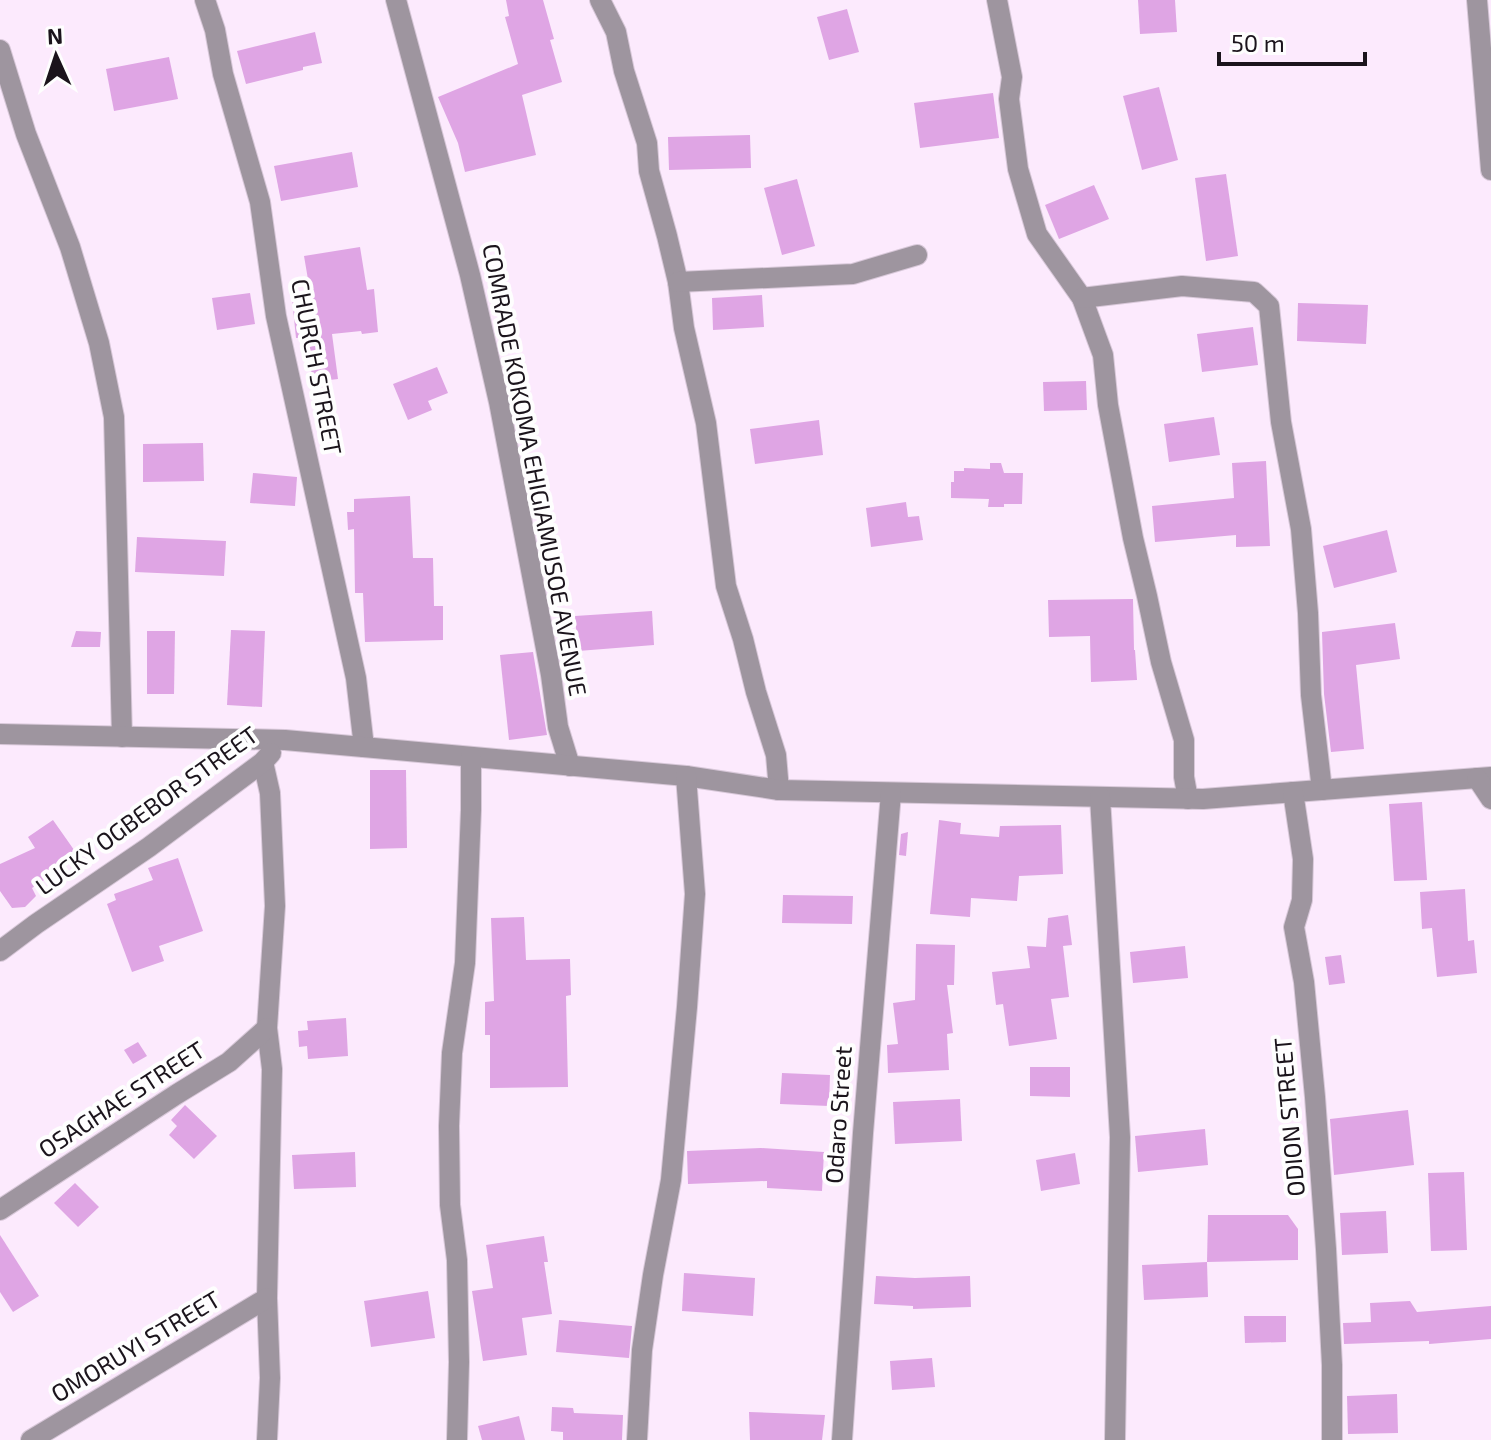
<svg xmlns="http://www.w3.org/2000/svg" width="1491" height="1440" font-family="'Exo 2',sans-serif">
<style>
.building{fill:#dfa5e4}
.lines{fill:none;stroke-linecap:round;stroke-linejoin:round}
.minor-casing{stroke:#d8c8d9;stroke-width:22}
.minor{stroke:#9e959f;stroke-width:20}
.labels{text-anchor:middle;stroke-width:8;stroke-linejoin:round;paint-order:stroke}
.street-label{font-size:24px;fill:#1b141c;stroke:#fefefe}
</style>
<rect width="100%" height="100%" fill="#fceafd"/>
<!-- building -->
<g class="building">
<path d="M506,0H543L554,39L550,40L562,82L522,95L536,155L465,172L458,143L438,97L518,64L505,17L509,16Z"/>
<path d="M1138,0H1175L1177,32L1140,34Z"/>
<path d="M847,9L859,52L829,60L817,17Z"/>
<path d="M315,32L322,63L303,67V70L246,84L237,51Z"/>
<path d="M169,57L178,99L114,111L106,69Z"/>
<path d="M1159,87L1178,160L1142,170L1123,96Z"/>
<path d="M993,93L999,138L920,148L914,103Z"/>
<path d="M750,135L751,168L669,170L668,137Z"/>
<path d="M352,152L358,187L281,201L274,166Z"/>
<path d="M1226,174L1238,256L1206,261L1195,178Z"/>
<path d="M797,179L815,246L782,255L764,188Z"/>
<path d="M1094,185L1109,219L1059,239L1045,205Z"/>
<path d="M360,247L367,290L374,289L378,332L362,334L361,331L332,334L338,379L313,382L306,337L296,338L292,299L311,297L304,256Z"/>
<path d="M250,293L255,324L217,330L212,298Z"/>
<path d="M762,295L764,327L713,330L712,298Z"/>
<path d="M1298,303L1368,305L1366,344L1297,341Z"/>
<path d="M1253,327L1258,365L1202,372L1197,334Z"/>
<path d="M437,367L448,393L428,401L432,410L408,420L393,384Z"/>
<path d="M1086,381L1087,410L1044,411L1043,382Z"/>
<path d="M1214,417L1220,455L1169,462L1164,424Z"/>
<path d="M819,420L823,455L755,464L750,429Z"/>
<path d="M203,443L204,481L143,482V444Z"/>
<path d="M1266,461L1270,546L1236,547V535L1155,542L1152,506L1234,498L1232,463Z"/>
<path d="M990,463H1001L1004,473H1023L1022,504H1004V507H988L989,499L951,498V482H954V471H964V468L990,469Z"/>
<path d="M253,473L297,477L295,506L250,503Z"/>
<path d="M410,496L413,558H433L434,606H443V640L365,642L363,593H355L354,529L348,530L347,512H354V499Z"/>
<path d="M906,502L908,517L919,516L923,540L871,547L866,508Z"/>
<path d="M1387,530L1397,572L1334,588L1323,546Z"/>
<path d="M137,537L226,541L224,576L135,572Z"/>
<path d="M1133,599L1134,650H1135L1137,680L1091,682L1090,636L1049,637L1048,600Z"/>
<path d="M652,611L654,645L578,651L575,616Z"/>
<path d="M1395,623L1400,659L1356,665L1364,749L1331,752L1324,694L1322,632Z"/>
<path d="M231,630L265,631L262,707L227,705Z"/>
<path d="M76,631L101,632L100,647H71Z"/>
<path d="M147,631H175L174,694H147Z"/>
<path d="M533,652L547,735L509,740L500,655Z"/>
<path d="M370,770H406L407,848L370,849Z"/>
<path d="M1422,802L1427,880L1394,881L1389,804Z"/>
<path d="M53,820L79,857L32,888L36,896L25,907L12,908L0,891V864L35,848L28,837Z"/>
<path d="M939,820L961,823L960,834L999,837L1000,826L1061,825L1063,874L1019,876L1017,901L971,898L970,917L930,914Z"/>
<path d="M908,832L906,856L899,855L901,834Z"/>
<path d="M178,858L203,931L159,946L164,961L132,972L107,904L116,900L114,894L153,880L148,868Z"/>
<path d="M1465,889L1468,941L1474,940L1477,973L1437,977L1432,928L1422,929L1420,892Z"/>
<path d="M783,895L853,896L852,924L782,923Z"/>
<path d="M1068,915L1072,945L1063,946L1069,997L1051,999L1057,1039L1009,1046L1003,1004L996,1005L992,972L1030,968L1027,946L1046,947L1048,918Z"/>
<path d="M524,917L526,960L570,959L571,995L566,996L568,1087L490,1088V1035H485V1002L494,1001L491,918Z"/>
<path d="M916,944L955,945L954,985H947L953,1033L947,1034L949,1070L888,1073L887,1045L898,1044L893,1003L915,1000Z"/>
<path d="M1185,946L1188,978L1133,983L1130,952Z"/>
<path d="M1341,955L1345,983L1329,985L1325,957Z"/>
<path d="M346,1018L348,1056L308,1059L307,1046L299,1047L298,1031L308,1030L307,1021Z"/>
<path d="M138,1042L147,1056L133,1064L124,1050Z"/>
<path d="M1030,1067H1070V1097L1030,1096Z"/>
<path d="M782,1073L830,1075L829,1106L780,1104Z"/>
<path d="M960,1099L962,1141L895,1144L893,1102Z"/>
<path d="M185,1105L217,1136L194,1159L169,1135L177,1126L171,1120Z"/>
<path d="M1408,1110L1414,1165L1334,1175L1330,1119Z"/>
<path d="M1205,1129L1208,1165L1138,1172L1135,1136Z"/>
<path d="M761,1148L824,1152L822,1191L767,1188V1181L688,1184L687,1151Z"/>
<path d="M355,1152L356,1187L294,1189L292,1155Z"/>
<path d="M1075,1153L1080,1184L1041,1191L1036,1160Z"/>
<path d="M1464,1172L1467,1250L1431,1251L1428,1173Z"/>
<path d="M75,1183L99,1207L78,1227L54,1203Z"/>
<path d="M1386,1211L1388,1253L1342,1255L1340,1213Z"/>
<path d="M1208,1215H1288L1298,1229V1260L1207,1262Z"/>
<path d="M0,1235L39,1296L13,1312L0,1292Z"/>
<path d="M544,1236L548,1262H544L552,1314L522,1318L527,1355L483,1361L472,1291L493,1288L486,1245Z"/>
<path d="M1207,1262L1208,1297L1144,1300L1142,1265Z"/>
<path d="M684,1273L755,1278L753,1316L682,1311Z"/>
<path d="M876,1276L915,1278L970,1276L971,1307L913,1309V1306L874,1304Z"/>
<path d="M428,1291L435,1338L371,1347L364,1301Z"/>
<path d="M1410,1301L1417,1312L1491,1306V1339L1429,1344V1341L1344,1344L1343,1323L1371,1322L1370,1303Z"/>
<path d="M1244,1316H1286V1342L1245,1343Z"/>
<path d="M559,1320L632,1326L629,1358L556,1352Z"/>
<path d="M932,1358L935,1387L892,1390L890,1361Z"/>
<path d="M1397,1394L1398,1433L1348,1434L1347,1396Z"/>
<path d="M552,1407L573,1408L574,1413L623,1415L622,1440H563V1432L551,1431Z"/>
<path d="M749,1412L825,1415L822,1440H750Z"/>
<path d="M519,1416L525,1440H482L478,1426Z"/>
</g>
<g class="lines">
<!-- minor casing -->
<g class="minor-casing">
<g id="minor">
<path d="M205,0L215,30L223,74L260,202L276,316L356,678L364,747"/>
<path d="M396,0L470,275L499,402L551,675L558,727L570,766"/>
<path d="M600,0L616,32L624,71L647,143L649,171L667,236L678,282L684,328L706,423L726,586L743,639L756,692L776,755L779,790"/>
<path d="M997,0L1012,77L1009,99L1018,169L1037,234L1082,298L1103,355L1108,405L1133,538L1147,596L1161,662L1184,740V777L1188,799"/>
<path d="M1477,0L1491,170"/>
<path d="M0,50L26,134L70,247L99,343L114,417L122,737"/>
<path d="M678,282L853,274L917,255"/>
<path d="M1082,298L1182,286L1254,292L1269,306L1281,422L1301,529L1308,613L1311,695L1322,790"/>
<path d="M0,734L285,740L686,776L779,790L1203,799L1491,777"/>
<path d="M263,762L270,793L275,906L267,1028L272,1069L267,1298L270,1378L267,1440"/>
<path d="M1477,778L1491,799"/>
<path d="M1293,792L1303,859L1302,900L1294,927L1304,982L1315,1097L1326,1249L1332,1365V1440"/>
<path d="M1100,797L1120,1137L1115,1440"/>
<path d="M0,951L36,924L149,847L263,762L271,753"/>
<path d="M0,1210L177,1094L229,1062L267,1028"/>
<path d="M31,1440L267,1298"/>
<path d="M457,1440L459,1362L457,1260L450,1205L449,1126L452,1053L465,963L471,810V757"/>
<path d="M637,1440L642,1350L653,1275L671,1180L687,1007L695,894L686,776"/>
<path d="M842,1440L863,1133L891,793"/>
</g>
</g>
<!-- minor -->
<use href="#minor" class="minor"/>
</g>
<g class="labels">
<!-- street labels -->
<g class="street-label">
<text transform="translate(316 367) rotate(79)" y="8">CHURCH STREET</text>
<text transform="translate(534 470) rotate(79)" y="8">COMRADE KOKOMA EHIGIAMUSOE AVENUE</text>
<text transform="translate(147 811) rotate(-36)" y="8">LUCKY OGBEBOR STREET</text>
<text transform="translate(122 1100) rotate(-33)" y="8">OSAGHAE STREET</text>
<text transform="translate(839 1115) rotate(-86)" y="8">Odaro Street</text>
<text transform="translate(1290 1117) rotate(-95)" y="8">ODION STREET</text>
<text transform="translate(136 1347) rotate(-31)" y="8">OMORUYI STREET</text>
</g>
</g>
<!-- north arrow -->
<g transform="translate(56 56) rotate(357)" stroke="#fefefe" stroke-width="6" paint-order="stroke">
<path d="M0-6L14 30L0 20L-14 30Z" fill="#1b141c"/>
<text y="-12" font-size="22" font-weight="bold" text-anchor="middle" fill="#1b141c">N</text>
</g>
<!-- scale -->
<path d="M1219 52v12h146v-12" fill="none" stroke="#1b141c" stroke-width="4"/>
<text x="1231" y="52" font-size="24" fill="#1b141c" stroke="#fefefe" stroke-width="6" paint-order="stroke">50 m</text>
</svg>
